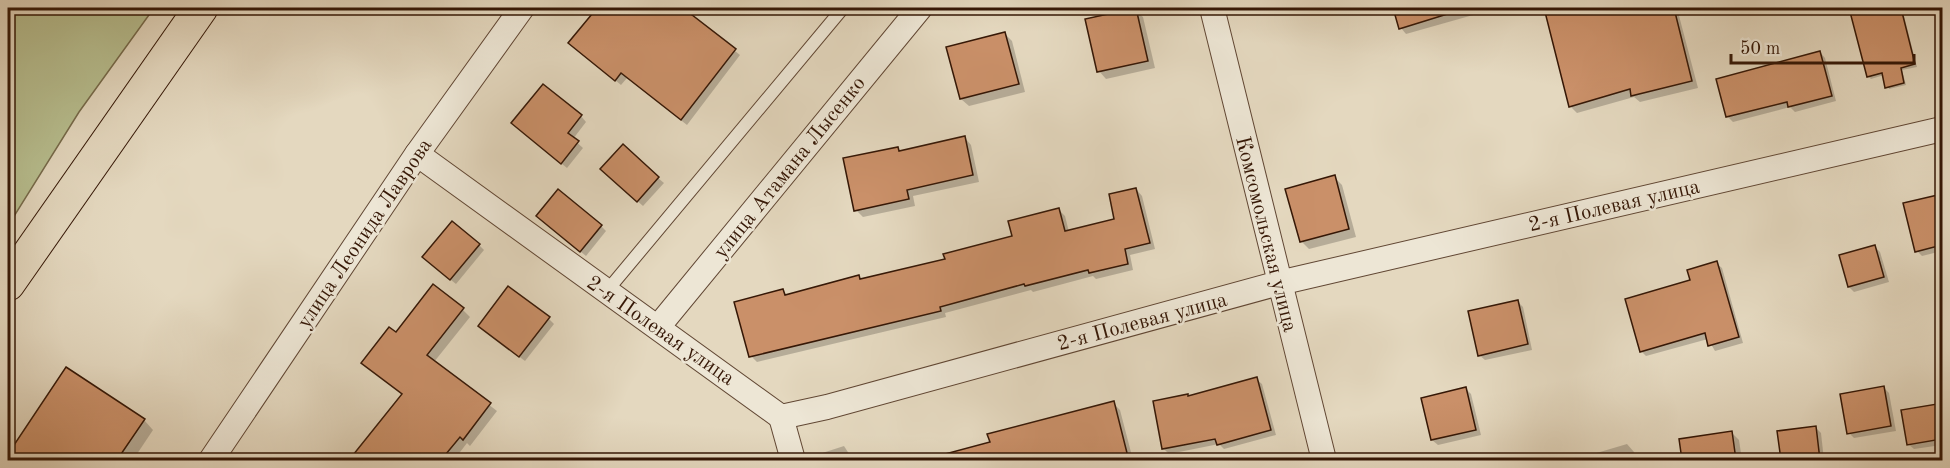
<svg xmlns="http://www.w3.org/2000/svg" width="1950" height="468" font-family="'Old Standard TT',serif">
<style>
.green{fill:#b7be8f;stroke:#766a4a;stroke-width:1.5}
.shadow{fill:#0003}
.building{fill:#ca9069;stroke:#351706;stroke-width:1.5}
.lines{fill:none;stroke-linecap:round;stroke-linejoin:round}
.service-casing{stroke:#614734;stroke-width:14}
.minor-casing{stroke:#614734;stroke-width:26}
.primary-casing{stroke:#351706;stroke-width:35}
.service{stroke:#ede6d5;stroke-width:12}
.minor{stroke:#ede6d5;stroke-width:24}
.primary{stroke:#e4d8bf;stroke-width:33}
.labels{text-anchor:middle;stroke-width:5;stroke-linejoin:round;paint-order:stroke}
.street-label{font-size:21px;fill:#351706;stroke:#ede6d5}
</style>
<rect width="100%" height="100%" fill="#e4d8bf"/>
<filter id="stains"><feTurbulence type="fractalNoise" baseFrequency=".00333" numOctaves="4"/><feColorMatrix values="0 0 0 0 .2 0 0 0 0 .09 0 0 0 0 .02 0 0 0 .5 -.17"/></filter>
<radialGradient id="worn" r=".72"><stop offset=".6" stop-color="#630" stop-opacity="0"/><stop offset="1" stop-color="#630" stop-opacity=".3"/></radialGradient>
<!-- green -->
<path class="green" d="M8,8H154L79,112L8,226Z"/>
<!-- shadow -->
<g class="shadow">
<path d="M600,8H681L740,55L687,125L627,78L621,85L570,43Z"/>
<path d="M1394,8H1498L1406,34L1401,28Z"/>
<path d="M1546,8H1677L1698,88L1640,102L1634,97L1577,113L1570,106Z"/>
<path d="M1851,8H1902L1917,67L1902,70L1906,85L1889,89L1884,75L1871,79L1868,76Z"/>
<path d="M1135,10L1143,17L1155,68L1106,79L1099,71Z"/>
<path d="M1004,33L1012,41L1025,92L969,106L961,99Z"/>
<path d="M1820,52L1825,58L1836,101L1795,112L1790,107L1733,122L1727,116Z"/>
<path d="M581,116L586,122L573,139L583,148L567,168L519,129Z"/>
<path d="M965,138L971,145L979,182L913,196L915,206L863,217L856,210L898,148L901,152Z"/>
<path d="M608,175L658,178L664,183L643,206Z"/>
<path d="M1334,177L1342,185L1356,237L1309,249L1301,241Z"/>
<path d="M1136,189L1142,196L1155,249L1130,255L1133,270L1096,279L1093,276L1033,292L1031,290L945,313L946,317L757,362L751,356L783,291L788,296L859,277L862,280L946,260L1014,237L1059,210L1065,216L1069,232L1116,220Z"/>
<path d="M1942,195V251L1922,256L1917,251L1905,204Z"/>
<path d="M543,221L601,226L606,231L586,256Z"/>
<path d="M479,245L484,250L456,284L429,262Z"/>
<path d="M1875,247L1880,252L1889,282L1854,292L1849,287Z"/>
<path d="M1716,263L1722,268L1743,343L1715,351L1708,339L1646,356L1641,351L1691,281Z"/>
<path d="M1517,301L1523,307L1532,350L1485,360L1479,355Z"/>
<path d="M463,310L470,317L434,362L497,411L470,446L467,443L454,460H350L403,394L396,334Z"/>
<path d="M549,319L554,324L525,361L485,331Z"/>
<path d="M67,369L144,420L153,430L133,460H8Z"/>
<path d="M1256,379L1262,384L1276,435L1224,449L1219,444L1169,454L1163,448L1190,398Z"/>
<path d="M1883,387L1889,393L1896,431L1854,438L1849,433Z"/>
<path d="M1466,389L1471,394L1481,435L1438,445L1432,440Z"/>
<path d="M1113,403L1120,410L1133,460H927L991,443Z"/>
<path d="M1937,406L1942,414V445L1914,449L1908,444Z"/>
<path d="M1815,427L1821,433L1824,460H1782L1778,432Z"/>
<path d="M1731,432L1739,440L1742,460H1684L1681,440Z"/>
<path d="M1627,444L1634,452L1637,460H1584L1583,457Z"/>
<path d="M844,446L853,460H814L813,456Z"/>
</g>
<!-- building -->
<g class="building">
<path d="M597,8H683L736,49L681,120L621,73L615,81L568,43Z"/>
<path d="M1136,8L1148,61L1097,72L1085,19Z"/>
<path d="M1393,8H1453L1454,12L1399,29Z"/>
<path d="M1544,8H1674L1692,81L1631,96L1630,89L1569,107Z"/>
<path d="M1849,8H1901L1915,64L1901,68L1904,83L1885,88L1882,73L1867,77Z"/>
<path d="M1005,32L1019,84L960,99L946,47Z"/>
<path d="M1820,51L1832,96L1788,107L1787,102L1726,117L1716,79Z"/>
<path d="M543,84L582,115L568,133L579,141L561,164L511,123Z"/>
<path d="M965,136L973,175L907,190L909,199L854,211L843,158L898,147L899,151Z"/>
<path d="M623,144L659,177L637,202L600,169Z"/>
<path d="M1335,175L1349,229L1300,242L1285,189Z"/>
<path d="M1136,188L1150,243L1125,249L1128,264L1089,273L1088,270L1025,286L1024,284L940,307L941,311L749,357L734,302L783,289L785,295L859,275L860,279L945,259L943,254L1012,236L1008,221L1059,208L1065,231L1114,219L1109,194Z"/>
<path d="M558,189L602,225L580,252L536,216Z"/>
<path d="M1942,194V245L1915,252L1903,203Z"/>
<path d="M452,221L480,244L450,280L422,257Z"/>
<path d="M1875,245L1884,277L1848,287L1839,255Z"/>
<path d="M1717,261L1739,337L1708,346L1705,333L1640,352L1625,299L1690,280L1687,270Z"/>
<path d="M433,284L464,308L427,355L491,403L463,440L460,437L441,460H349L402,394L361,363L389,327L396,332Z"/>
<path d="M508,286L550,317L519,357L478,326Z"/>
<path d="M1518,300L1528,344L1478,356L1468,311Z"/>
<path d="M66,367L145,419L117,460H8V454Z"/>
<path d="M1257,377L1271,430L1217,445L1215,439L1162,449L1153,401L1188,394V396Z"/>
<path d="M1884,386L1891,426L1847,434L1840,394Z"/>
<path d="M1466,387L1476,430L1431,440L1421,398Z"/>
<path d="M1114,401L1128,457L1114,460H946L945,454L990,442L987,434Z"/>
<path d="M1937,404L1942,439L1907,445L1901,410Z"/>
<path d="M1816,426L1820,460H1781L1777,431Z"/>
<path d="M1732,431L1736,460H1682L1679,439Z"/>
</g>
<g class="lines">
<!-- service casing -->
<g class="service-casing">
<path id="service" d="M606,292L843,8"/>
</g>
<!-- minor casing -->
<g class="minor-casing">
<g id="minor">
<path d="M1212,8L1324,460"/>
<path d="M417,154L781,417L827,407L1279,283L1942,129"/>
<path d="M658,327L920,8"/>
<path d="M781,417L793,460"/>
<path d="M211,460L417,154L522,8"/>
</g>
</g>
<!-- primary casing -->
<g class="primary-casing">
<path id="primary" d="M8,284L201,8"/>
</g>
<!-- service -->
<use href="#service" class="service"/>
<!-- minor -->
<use href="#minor" class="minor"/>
<!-- primary -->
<use href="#primary" class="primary"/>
</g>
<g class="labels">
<!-- street labels -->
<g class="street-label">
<text transform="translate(789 167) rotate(-51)" y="7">улица Атамана Лысенко</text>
<text transform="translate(1614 205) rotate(-13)" y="7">2-я Полевая улица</text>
<text transform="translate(364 233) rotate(-56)" y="7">улица Леонида Лаврова</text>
<text transform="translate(1267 234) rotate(76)" y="7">Комсомольская улица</text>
<text transform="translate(1142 321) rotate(-15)" y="7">2-я Полевая улица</text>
<text transform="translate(661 330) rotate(35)" y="7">2-я Полевая улица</text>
</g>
</g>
<!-- margin -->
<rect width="1950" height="468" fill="none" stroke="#e4d8bf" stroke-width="30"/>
<rect x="9" y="9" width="1932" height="450" fill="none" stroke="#351706" stroke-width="3"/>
<rect x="15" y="15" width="1920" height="438" fill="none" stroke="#351706" stroke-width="1.5"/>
<!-- scale -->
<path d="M1731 54v9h183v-9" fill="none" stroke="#351706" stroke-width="3"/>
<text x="1740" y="54" font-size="18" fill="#351706" stroke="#ede6d5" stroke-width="4.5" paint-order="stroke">50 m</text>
<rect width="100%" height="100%" filter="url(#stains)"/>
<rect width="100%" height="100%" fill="url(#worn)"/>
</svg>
